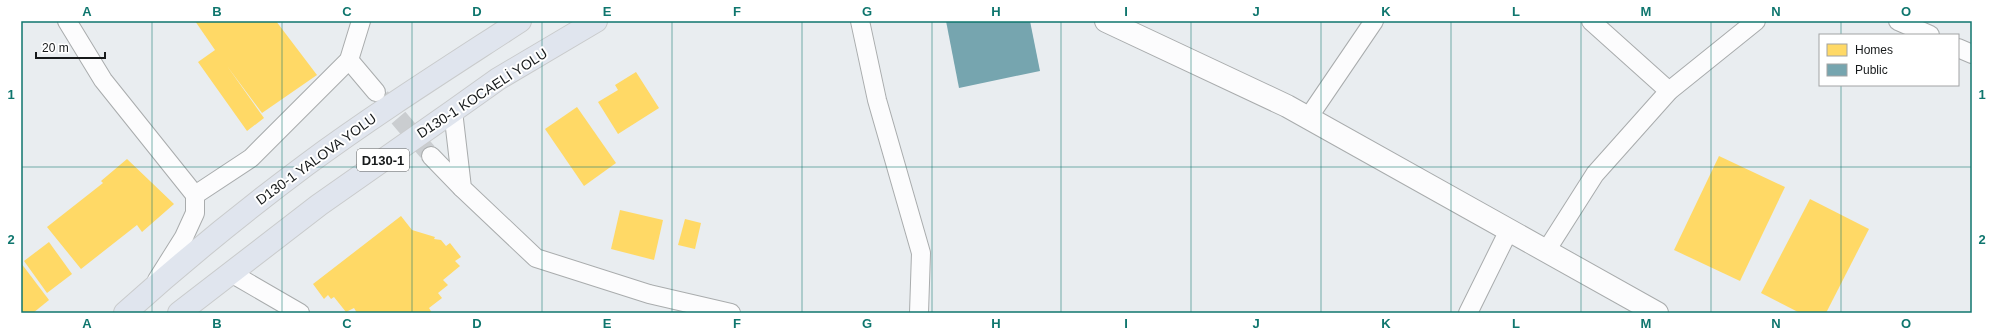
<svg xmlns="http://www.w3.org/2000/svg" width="1993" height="334" font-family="Helvetica,sans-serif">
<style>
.homes{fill:#ffd966}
.public{fill:#76a5af}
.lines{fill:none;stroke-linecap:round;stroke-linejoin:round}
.minor-tunnel{stroke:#cacdd0;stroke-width:18;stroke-dasharray:18 9;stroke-linecap:butt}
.minor-casing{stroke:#a9acad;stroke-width:20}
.tertiary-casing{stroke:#a9acad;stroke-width:24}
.trunk-casing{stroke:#c9cbcc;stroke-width:24}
.minor{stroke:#fcfcfd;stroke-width:18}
.tertiary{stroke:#fcfcfd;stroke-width:22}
.trunk{stroke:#e0e5ee;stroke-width:22}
.grid{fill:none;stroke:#0f766e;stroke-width:1;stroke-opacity:0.55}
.labels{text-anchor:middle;stroke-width:4;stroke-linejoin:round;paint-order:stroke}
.shield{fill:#fff;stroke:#5d5f5f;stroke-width:1}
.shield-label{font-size:13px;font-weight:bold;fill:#171a1b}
.street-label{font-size:14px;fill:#171a1b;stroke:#fff}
.neatline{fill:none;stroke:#0f766e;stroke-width:1.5}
.grid-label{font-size:13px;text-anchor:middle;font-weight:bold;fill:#0f766e}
</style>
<rect width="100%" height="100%" fill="#e9edf0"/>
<!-- homes -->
<g class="homes">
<path d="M195,21H276L317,75L262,113L227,66L264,118L247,131L198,62L215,50Z"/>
<path d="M636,72L659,108L618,134L598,102L618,90L615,85Z"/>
<path d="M577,107L616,163L584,186L545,129Z"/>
<path d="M1719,156L1785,187L1740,281L1674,250Z"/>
<path d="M127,159L174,204L142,232L137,225L81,269L47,227L103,183L101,181Z"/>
<path d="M1810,199L1869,229L1826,313H1800L1761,293Z"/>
<path d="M620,210L663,220L654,260L611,249Z"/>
<path d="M401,216L412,230L435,237L434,239L441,240L446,246L450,243L461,257L455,261L460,266L443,280L448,285L438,293L442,298L429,308L432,313H357L354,308L346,312L334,297L331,299L328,295L324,299L313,284Z"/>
<path d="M685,219L701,223L695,249L678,245Z"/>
<path d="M49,242L72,274L47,293L24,261Z"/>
<path d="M21,263L49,300L33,313H21Z"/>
</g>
<!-- public -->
<path class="public" d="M946,21H1030L1040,71L959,88Z"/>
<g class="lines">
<!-- minor-tunnel -->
<path class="minor-tunnel" d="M381,97L431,156"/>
<!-- minor casing -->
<g class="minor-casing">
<g id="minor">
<path d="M67,21L103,80L195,195V213L184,237L157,280"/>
<path d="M860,21L877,100L921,253L919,313"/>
<path d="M1591,21L1669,91"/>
<path d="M1898,21L1930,35"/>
<path d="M1958,48L1972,54"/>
<path d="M349,60L376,92"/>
<path d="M453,111L462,188L536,258L649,294L731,313"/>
<path d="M1308,118L1374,21"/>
<path d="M431,156L462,188"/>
<path d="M195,195L251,158L349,60L361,21"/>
<path d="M1546,251L1595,174L1669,91L1756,21"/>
<path d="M231,273L300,313"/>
<path d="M1468,313L1509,230"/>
</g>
</g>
<!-- tertiary casing -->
<g class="tertiary-casing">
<path id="tertiary" d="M1106,21L1287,106L1657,313"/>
</g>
<!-- trunk casing -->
<g class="trunk-casing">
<g id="trunk">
<path d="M125,313C183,261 243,212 306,165C375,114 448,68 520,21"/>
<path d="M179,313L319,205L453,111L498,79L596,21"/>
</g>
</g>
<!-- minor -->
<use href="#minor" class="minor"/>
<!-- tertiary -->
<use href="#tertiary" class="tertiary"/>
<!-- trunk -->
<use href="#trunk" class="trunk"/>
</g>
<!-- grid -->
<path class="grid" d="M152,21V313M282,21V313M412,21V313M542,21V313M672,21V313M802,21V313M932,21V313M1061,21V313M1191,21V313M1321,21V313M1451,21V313M1581,21V313M1711,21V313M1841,21V35M1841,85V313M21,167H1972"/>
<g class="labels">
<!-- shield labels -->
<rect class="shield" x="357" y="149" width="52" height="22" rx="3"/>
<g class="shield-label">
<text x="383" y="165">D130-1</text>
</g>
<!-- street labels -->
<g class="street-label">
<text transform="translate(482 93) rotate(-33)" y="5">D130-1 KOCAELİ YOLU</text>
<text transform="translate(316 159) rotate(-36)" y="5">D130-1 YALOVA YOLU</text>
</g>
</g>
<!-- border -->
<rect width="1993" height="334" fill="none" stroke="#ffffff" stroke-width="44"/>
<!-- legend -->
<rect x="1819" y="34" width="140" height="52" fill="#ffffff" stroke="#a2a3a4"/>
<rect x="1827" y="44" width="20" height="12" fill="#ffd966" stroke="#a2a3a4"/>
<text x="1855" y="54" font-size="12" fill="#171a1b">Homes</text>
<rect x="1827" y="64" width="20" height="12" fill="#76a5af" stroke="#a2a3a4"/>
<text x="1855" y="74" font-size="12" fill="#171a1b">Public</text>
<!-- scale -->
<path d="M36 52v6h69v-6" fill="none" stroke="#171a1b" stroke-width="2"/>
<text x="42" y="52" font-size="12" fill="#171a1b" stroke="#ffffff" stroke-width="3" paint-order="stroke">20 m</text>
<rect x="22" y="22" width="1949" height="290" class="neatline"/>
<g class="grid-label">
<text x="87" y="16">A</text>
<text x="217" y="16">B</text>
<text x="347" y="16">C</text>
<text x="477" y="16">D</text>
<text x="607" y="16">E</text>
<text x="737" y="16">F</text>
<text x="867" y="16">G</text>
<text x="996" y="16">H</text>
<text x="1126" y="16">I</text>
<text x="1256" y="16">J</text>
<text x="1386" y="16">K</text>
<text x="1516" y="16">L</text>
<text x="1646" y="16">M</text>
<text x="1776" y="16">N</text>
<text x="1906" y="16">O</text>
<text x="11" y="99">1</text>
<text x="1982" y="99">1</text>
<text x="11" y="244">2</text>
<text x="1982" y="244">2</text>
<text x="87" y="328">A</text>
<text x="217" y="328">B</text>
<text x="347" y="328">C</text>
<text x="477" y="328">D</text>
<text x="607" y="328">E</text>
<text x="737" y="328">F</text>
<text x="867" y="328">G</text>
<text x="996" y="328">H</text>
<text x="1126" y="328">I</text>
<text x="1256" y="328">J</text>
<text x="1386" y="328">K</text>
<text x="1516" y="328">L</text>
<text x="1646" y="328">M</text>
<text x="1776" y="328">N</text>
<text x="1906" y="328">O</text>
</g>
</svg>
